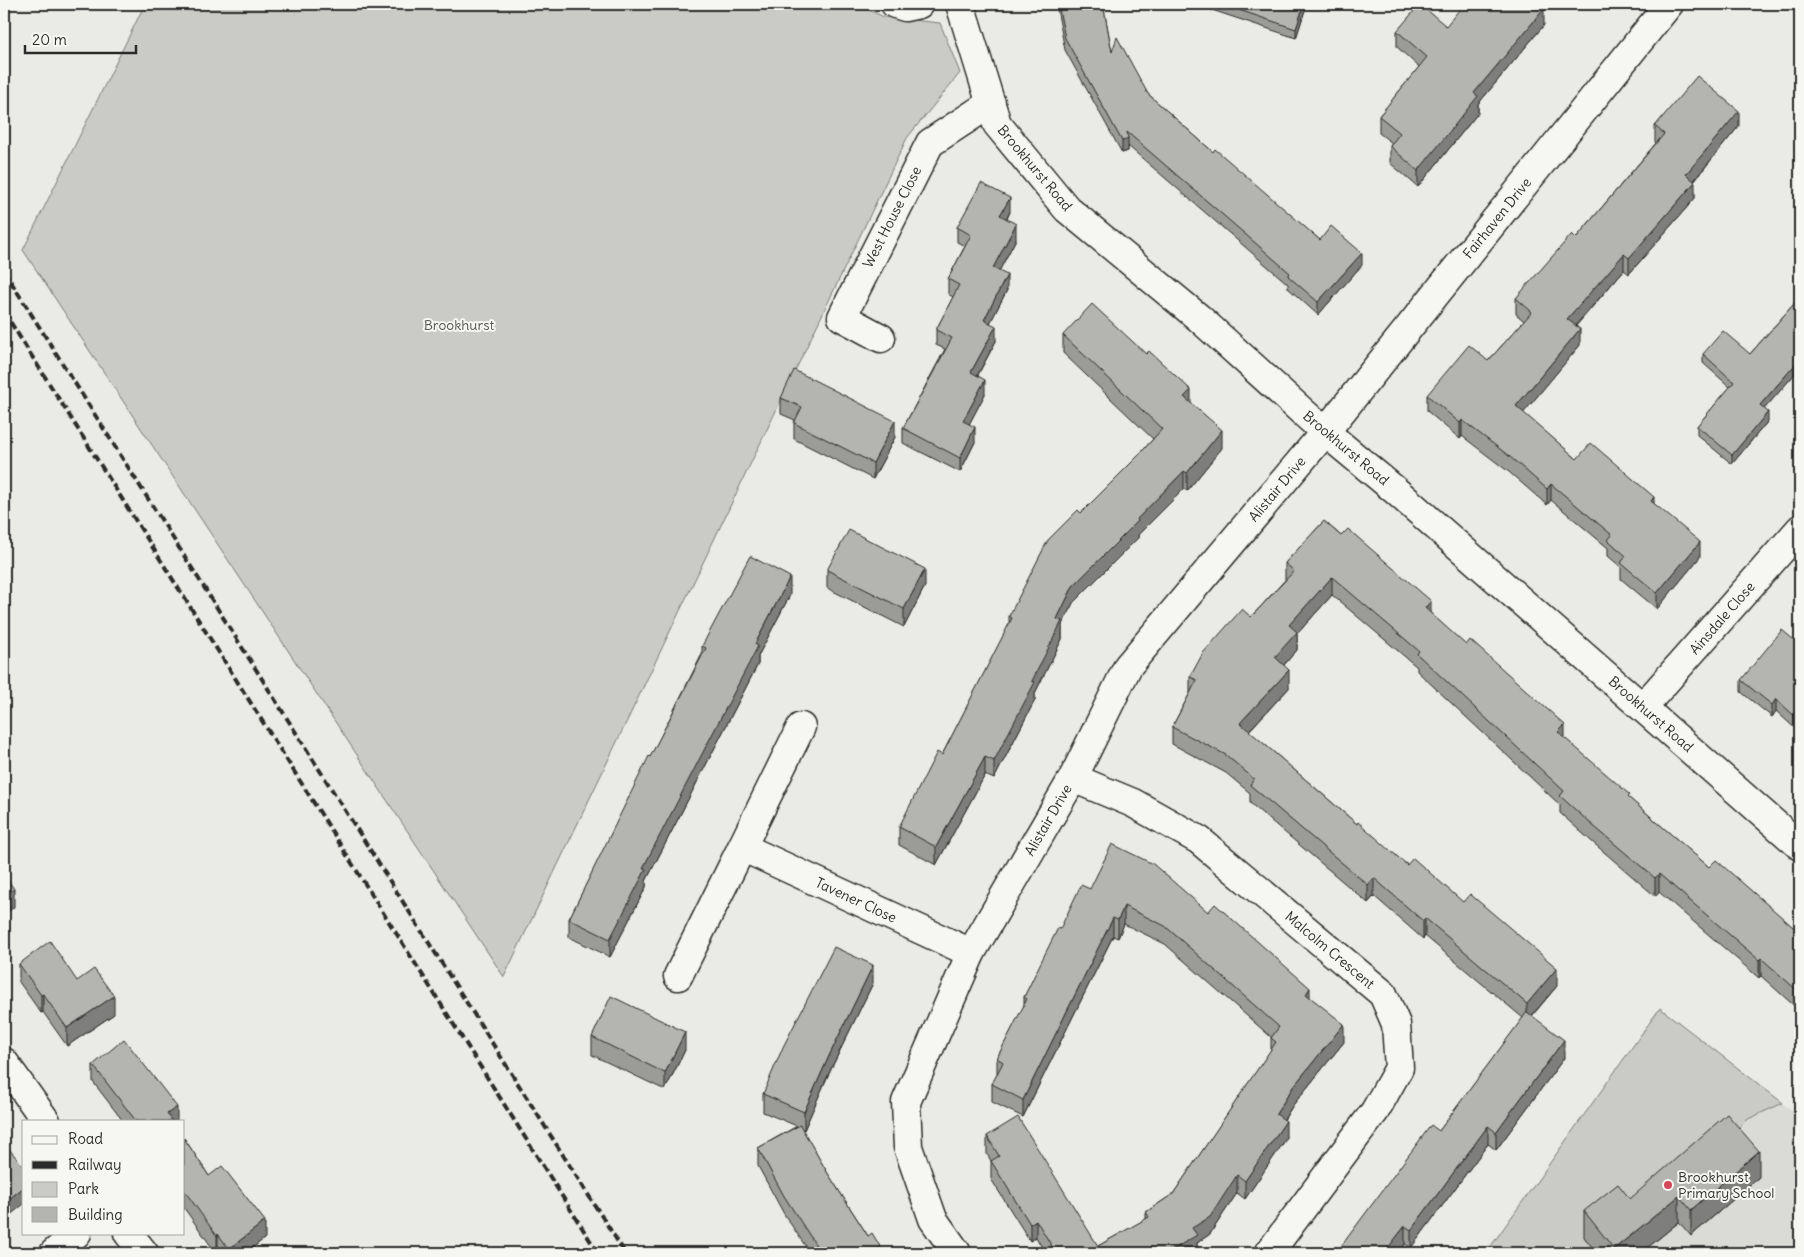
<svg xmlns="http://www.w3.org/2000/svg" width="1804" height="1257" font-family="Delius,sans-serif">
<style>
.built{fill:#dadad6}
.green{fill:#cacac7;stroke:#7a7a79}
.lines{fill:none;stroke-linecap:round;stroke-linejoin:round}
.street-casing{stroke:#2b2b2b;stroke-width:31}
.street{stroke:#f6f6f2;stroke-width:28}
.rail{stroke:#2b2b2b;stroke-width:4;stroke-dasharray:8 4;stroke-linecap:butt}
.wall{fill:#9b9b98;stroke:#2b2b2b}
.shaded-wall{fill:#7e7e7c;stroke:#2b2b2b}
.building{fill:#b4b4b1;stroke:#2b2b2b}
.poi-dot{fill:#d1495b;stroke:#f6f6f2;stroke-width:2}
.labels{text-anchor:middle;stroke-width:4;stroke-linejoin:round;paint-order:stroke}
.street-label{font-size:14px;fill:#2b2b2b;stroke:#f6f6f2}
.park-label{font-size:14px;fill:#535352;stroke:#f6f6f2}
.poi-label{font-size:14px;fill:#2b2b2b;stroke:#f6f6f2;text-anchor:start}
</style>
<rect width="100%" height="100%" fill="#eaeae6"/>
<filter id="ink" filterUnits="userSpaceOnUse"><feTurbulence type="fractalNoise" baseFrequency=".02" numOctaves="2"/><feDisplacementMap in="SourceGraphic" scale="10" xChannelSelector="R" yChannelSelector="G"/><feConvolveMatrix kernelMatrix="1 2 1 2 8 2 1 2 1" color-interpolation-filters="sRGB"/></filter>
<g filter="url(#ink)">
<!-- built -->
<path class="built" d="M1660,1008L1800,1117V1253H1486Z"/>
<!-- green -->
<g class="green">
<path d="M145,4H856L884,17L940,23L960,73L907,138L504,977L23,250Z"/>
<path d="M1660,1008L1783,1103L1746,1120L1727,1140L1584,1237L1597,1253H1486Z"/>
</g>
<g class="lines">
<!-- street casing -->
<g class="street-casing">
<g id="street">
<path d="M895,4L905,7L919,4"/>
<path d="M960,4L997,124L1067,209L1199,318L1325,432L1396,491L1800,846"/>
<path d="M881,338L842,317L930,143L991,103"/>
<path d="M1643,707L1800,529"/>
<path d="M1073,778L1133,803L1199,840L1383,994L1396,1024L1399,1068L1375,1111L1269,1253"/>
<path d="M742,847L801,727"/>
<path d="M678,976L742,847L971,953"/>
<path d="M4,1062L46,1121"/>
<path d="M128,1233L144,1253"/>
<path d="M54,1253L77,1233"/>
<path d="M957,1253L933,1219L908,1147L906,1102L971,953L1073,778L1128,666L1325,432L1669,4"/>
</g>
</g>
<!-- street -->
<use href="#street" class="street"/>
<!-- rail -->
<g class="rail">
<path d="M4,271L625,1253"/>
<path d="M4,312L598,1253"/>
</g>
</g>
<!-- wall -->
<g class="wall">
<path d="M1056,4H1103L1112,52L1148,94L1213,152L1320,240L1362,265L1318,315L1288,288V284L1128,146V151L1122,153L1065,50Z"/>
<path d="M1190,4H1307L1296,38L1203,7V8Z"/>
<path d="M1777,4H1800V13Z"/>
<path d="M1544,25L1478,104V113L1418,187L1390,163V146L1392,143L1379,133V116L1419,67L1397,47V31L1446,26Z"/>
<path d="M1655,126H1739L1694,181L1695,198L1629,274L1624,270L1576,326L1580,345L1523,413L1577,459L1654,504L1700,557L1657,609L1621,579V567L1608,556V548L1551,500L1547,505L1509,472L1462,436L1460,439L1427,411V395L1488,361L1524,321L1516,314V298L1576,238L1656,143L1655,142Z"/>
<path d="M1010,212L1007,219L1016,239L999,271L1007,290L990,323L996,341L978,375L985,394L969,424L975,442L960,472L903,443V428L945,349L936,345V330L953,297L948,294V279L965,246L957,242V227Z"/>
<path d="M1800,276V293L1796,290V281Z"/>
<path d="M1800,297V368L1764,409L1768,421L1732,464L1697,435V426L1730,387L1703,363V354H1750Z"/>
<path d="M1063,335L1191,403L1222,448L1187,491L1184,489L1138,535V538L1073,603L1062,625V639L1035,693V700L994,779L985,775L936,865L899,845V827L942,755L1009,625V616L1081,513L1137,457L1153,439L1063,353Z"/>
<path d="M781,398L895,437L873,479L794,439V423L795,420L781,414Z"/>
<path d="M1324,521L1431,614L1630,799L1709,867L1800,933V1011L1761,976L1759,978L1659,892L1655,896L1590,840L1560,813V805L1417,671V667L1332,595L1297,634V650L1284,665L1289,688L1249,731L1357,824L1557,986L1532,1016L1564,1058L1496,1150L1488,1144L1411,1248L1405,1244L1398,1253H1336L1439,1131L1523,1018L1425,936L1423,939L1374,896L1368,903L1250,803V793L1226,773L1172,744V727L1190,693V677L1251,617L1285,580V563Z"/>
<path d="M827,570L925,586L904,627L827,588Z"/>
<path d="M790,595L758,656V664L646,881V887L610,957L569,937V919L702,654V646Z"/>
<path d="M1800,645V733L1776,711L1772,717L1741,692V680Z"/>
<path d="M1090,889L1208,912L1310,997L1344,1042L1293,1105L1284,1120L1286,1139L1245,1199L1237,1193L1210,1234L1197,1243V1253H1045L1036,1237L1030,1241L991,1179V1161L987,1154V1136L1098,1246L1146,1219V1212L1173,1194L1271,1050V1037L1165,944L1124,924L1118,938L1113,936L1023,1117L992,1102V1084L997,1075V1058L1024,1006V997L1060,929Z"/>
<path d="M19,964L77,981L114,1014L67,1046L43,1012L41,1013L19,982Z"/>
<path d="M873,983L829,1073L804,1130L802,1129L827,1172L868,1236L884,1253H810L784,1214L758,1166V1148L797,1126L763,1112V1094Z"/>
<path d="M592,1037L685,1050L665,1090L592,1055Z"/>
<path d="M93,1065L177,1121H123L93,1082Z"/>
<path d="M184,1138L209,1176L265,1238L246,1253H219L218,1252L216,1253L184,1208Z"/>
<path d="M1759,1177L1691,1236L1679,1222L1641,1253H1597L1584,1237V1211L1630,1199Z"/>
</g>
<!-- shaded-wall -->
<g class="shaded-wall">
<path d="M1304,4H1307L1296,38V29Z"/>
<path d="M1544,9V25L1478,104V113L1418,187V171L1474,93Z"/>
<path d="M1739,111V126L1686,190V174Z"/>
<path d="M1128,138V151L1122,153V141Z"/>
<path d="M1695,182V198L1629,274V258Z"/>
<path d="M1010,198V212L1000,230V215Z"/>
<path d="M1016,224V239L993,283V268Z"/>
<path d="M1362,253V265L1318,315V302Z"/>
<path d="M1624,254V270L1567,335V319Z"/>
<path d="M1007,275V290L984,335V320Z"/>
<path d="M996,326V341L971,387V372Z"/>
<path d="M1580,329V345L1516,422V406Z"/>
<path d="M1800,359V368L1760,414V405Z"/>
<path d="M985,380V394L963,436V421Z"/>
<path d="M1191,390V408L1184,397Z"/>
<path d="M1768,412V421L1732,464V455Z"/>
<path d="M1462,420V436L1460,439V423Z"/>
<path d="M895,421V437L873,479V463Z"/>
<path d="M975,427V442L960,472V458Z"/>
<path d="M1222,430V448L1187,491V473Z"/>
<path d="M1184,471V489L1138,535V538L1073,603L1062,625V639L1035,693V700L994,779V761L1057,619L1073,586L1137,519Z"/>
<path d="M1551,484V500L1547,505V489Z"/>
<path d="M1654,497V513L1651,501Z"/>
<path d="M1700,542V557L1657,609V593Z"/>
<path d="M925,569V586L904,627V609Z"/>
<path d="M790,577V595L758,656V664L646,881V887L610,957V939L643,868L755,644Z"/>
<path d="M1332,577V595L1297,634V650L1275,675V657L1289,625Z"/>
<path d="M1431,601V619L1425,608Z"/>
<path d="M1289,670V688L1240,740V723Z"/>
<path d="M1776,699V711L1772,717V705Z"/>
<path d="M1565,725V743L1558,732Z"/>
<path d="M985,757V775L936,865V847Z"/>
<path d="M1659,874V892L1655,896V878Z"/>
<path d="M1374,878V896L1368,903V885Z"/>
<path d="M14,889V907L4,915V897Z"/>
<path d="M1124,906V924L1118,938V920Z"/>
<path d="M1113,918V936L1023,1117V1100Z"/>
<path d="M1425,918V936L1423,939V921Z"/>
<path d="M1761,958V976L1759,978V960Z"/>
<path d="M873,965V983L829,1073L804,1130V1112L829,1056Z"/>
<path d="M1557,968V986L1527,1021V1004Z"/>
<path d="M1310,988V1006L1306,994Z"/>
<path d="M43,994V1012L41,1013V995Z"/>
<path d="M114,996V1014L67,1046V1028Z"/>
<path d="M1344,1024V1042L1293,1105L1276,1132V1114L1293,1087Z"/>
<path d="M685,1032V1050L665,1090V1073Z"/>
<path d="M1564,1040V1058L1496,1150V1132Z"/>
<path d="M177,1107V1121H167V1114Z"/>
<path d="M1286,1121V1139L1245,1199V1181Z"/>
<path d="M1488,1126V1144L1411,1248V1230Z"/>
<path d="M1759,1151V1177L1691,1236V1210Z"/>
<path d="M1237,1175V1193L1210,1234L1197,1243V1253H1167L1192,1228Z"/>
<path d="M24,1187V1204L4,1220V1203Z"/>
<path d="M1679,1196V1222L1641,1253H1614V1249Z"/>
<path d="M1036,1220V1237L1030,1241V1224Z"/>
<path d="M265,1221V1238L246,1253H229V1249Z"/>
<path d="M1405,1226V1244L1398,1253H1384Z"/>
<path d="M218,1234V1252L217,1253V1236Z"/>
</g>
<!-- building -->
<g class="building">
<path d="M1058,4H1103L1112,52L1117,37L1148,94L1213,152L1215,149L1320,240L1331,226L1362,253L1318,302L1288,276L1290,273L1127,132L1128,138L1122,141L1065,38Z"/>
<path d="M1221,4H1304L1296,29Z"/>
<path d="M1420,4L1446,26L1464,4H1538L1544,9L1474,93L1478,96L1418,171L1390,146L1400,133L1379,116L1427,57L1397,31Z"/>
<path d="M1697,76L1739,111L1686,174L1695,182L1629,258L1624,254L1567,319L1580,329L1516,406L1577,459L1591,443L1654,497L1651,501L1700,542L1657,593L1621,563L1626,556L1608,540L1612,535L1551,484L1547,489L1509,456L1462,420L1460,423L1427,395L1469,345L1488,361L1532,312L1516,298L1572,234L1576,238L1664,134L1655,126Z"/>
<path d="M981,183L1010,198L1000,215L1016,224L993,268L1007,275L984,320L996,326L971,372L985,380L963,421L975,427L960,458L903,428L952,338L936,330L959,285L948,279L971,235L957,227Z"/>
<path d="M1800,276V284L1796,281Z"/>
<path d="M1800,297V359L1760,405L1768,412L1732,455L1697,426L1734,382L1703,354L1723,331L1750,354Z"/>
<path d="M1092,304L1146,354L1149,351L1191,390L1184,397L1222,430L1187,473L1184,471L1137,519L1138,521L1073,586L1057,619L1062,621L1032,681L1035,682L994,761L985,757L936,847L899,827L937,752L942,755L1012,618L1009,616L1048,540L1078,510L1081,513L1137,457L1162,429L1063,335Z"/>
<path d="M794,370L895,421L873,463L794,423L802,407L781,398Z"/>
<path d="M1324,521L1341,536L1348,529L1431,601L1425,608L1466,645L1470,640L1565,725L1558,732L1630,795L1628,797L1709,867L1716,860L1800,933V993L1761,958L1759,960L1659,874L1655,878L1590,823L1560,796L1564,791L1417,654L1419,651L1332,577L1289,625L1297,632L1275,657L1289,670L1240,723L1357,824L1358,822L1407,865L1413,858L1463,902L1470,894L1557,968L1527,1004L1425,918L1423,921L1374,878L1368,885L1250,785L1254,779L1226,755L1172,727L1197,680L1190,677L1203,653L1242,609L1251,617L1294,571L1285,563Z"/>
<path d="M849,530L925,569L904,609L827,570Z"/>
<path d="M750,556L790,577L755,644L758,646L643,868L646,869L610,939L569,919L649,756L650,757L706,648L702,646Z"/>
<path d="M1782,630L1800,645V721L1776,699L1772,705L1741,680Z"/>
<path d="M1112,844L1153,864L1208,912L1215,904L1310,988L1306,994L1344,1024L1293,1087L1276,1114L1286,1121L1245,1181L1237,1175L1210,1217L1192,1228L1197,1235L1167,1253H1056L1036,1220L1030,1224L991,1161L999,1156L987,1136L1018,1117L1098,1246L1149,1217L1146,1212L1173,1194L1276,1042L1271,1038L1279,1027L1165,926L1124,906L1118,920L1113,918L1023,1100L992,1084L1003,1062L997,1058L1027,999L1024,997L1041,962L1058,928L1060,929L1081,885L1090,889Z"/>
<path d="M4,874L14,889L4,897Z"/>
<path d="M50,941L77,981L94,969L114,996L67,1028L43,994L41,995L19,964Z"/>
<path d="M834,947L873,965L829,1056L804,1112L763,1094L783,1047Z"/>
<path d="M611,996L685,1032L665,1073L592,1037Z"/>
<path d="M1527,1012L1564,1040L1496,1132L1488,1126L1411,1230L1405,1226L1384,1253H1336L1431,1125L1439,1131Z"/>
<path d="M124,1039L177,1107L167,1114L172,1121H136L93,1065Z"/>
<path d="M1727,1114L1759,1151L1691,1210L1679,1196L1614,1249L1584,1211L1618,1184L1630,1199Z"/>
<path d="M800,1125L827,1172L868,1236L872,1233L884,1253H821L784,1196L758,1148Z"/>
<path d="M184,1138L209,1176L222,1166L265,1221L229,1249L218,1234L217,1236L184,1190Z"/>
<path d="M4,1143L24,1167V1187L4,1203Z"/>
</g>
</g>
<!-- markers -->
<circle class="poi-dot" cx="1668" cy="1185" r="5"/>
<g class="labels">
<!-- street labels -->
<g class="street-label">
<text transform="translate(1035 168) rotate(50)" y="5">Brookhurst Road</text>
<text transform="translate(892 217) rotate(-63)" y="5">West House Close</text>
<text transform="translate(1497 218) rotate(-51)" y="5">Fairhaven Drive</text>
<text transform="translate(1346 448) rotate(40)" y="5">Brookhurst Road</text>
<text transform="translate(1277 489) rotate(-50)" y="5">Alistair Drive</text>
<text transform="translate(1722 618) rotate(-49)" y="5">Ainsdale Close</text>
<text transform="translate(1651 714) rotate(41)" y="5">Brookhurst Road</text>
<text transform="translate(1048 820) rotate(-60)" y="5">Alistair Drive</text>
<text transform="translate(856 900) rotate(25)" y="5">Tavener Close</text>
<text transform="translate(1330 950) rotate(40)" y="5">Malcolm Crescent</text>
</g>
<!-- park labels -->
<g class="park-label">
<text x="459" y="330">Brookhurst</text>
</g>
<!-- poi labels -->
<g class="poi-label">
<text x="1678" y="1182">Brookhurst<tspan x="1678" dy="16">Primary School</tspan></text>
</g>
</g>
<!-- margin -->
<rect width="1804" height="1257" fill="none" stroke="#f6f6f2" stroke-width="20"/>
<rect x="10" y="10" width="1784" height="1237" fill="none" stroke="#2b2b2b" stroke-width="2" filter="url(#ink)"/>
<!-- legend -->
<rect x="22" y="1120" width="162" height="115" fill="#f6f6f2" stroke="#a5a5a2"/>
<rect x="32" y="1136" width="25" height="8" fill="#f6f6f2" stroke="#a5a5a2"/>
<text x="68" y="1144" font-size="15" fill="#2b2b2b">Road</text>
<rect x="32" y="1161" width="25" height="8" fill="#2b2b2b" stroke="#a5a5a2"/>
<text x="68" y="1170" font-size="15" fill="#2b2b2b">Railway</text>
<rect x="32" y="1182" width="25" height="15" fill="#cacac7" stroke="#a5a5a2"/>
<text x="68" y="1194" font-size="15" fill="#2b2b2b">Park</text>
<rect x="32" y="1207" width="25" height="15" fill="#b4b4b1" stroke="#a5a5a2"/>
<text x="68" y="1220" font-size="15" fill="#2b2b2b">Building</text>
<!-- scale -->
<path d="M25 45v8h111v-8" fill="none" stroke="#2b2b2b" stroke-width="2.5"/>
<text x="32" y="45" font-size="15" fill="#2b2b2b" stroke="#f6f6f2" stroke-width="4" paint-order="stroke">20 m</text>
</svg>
